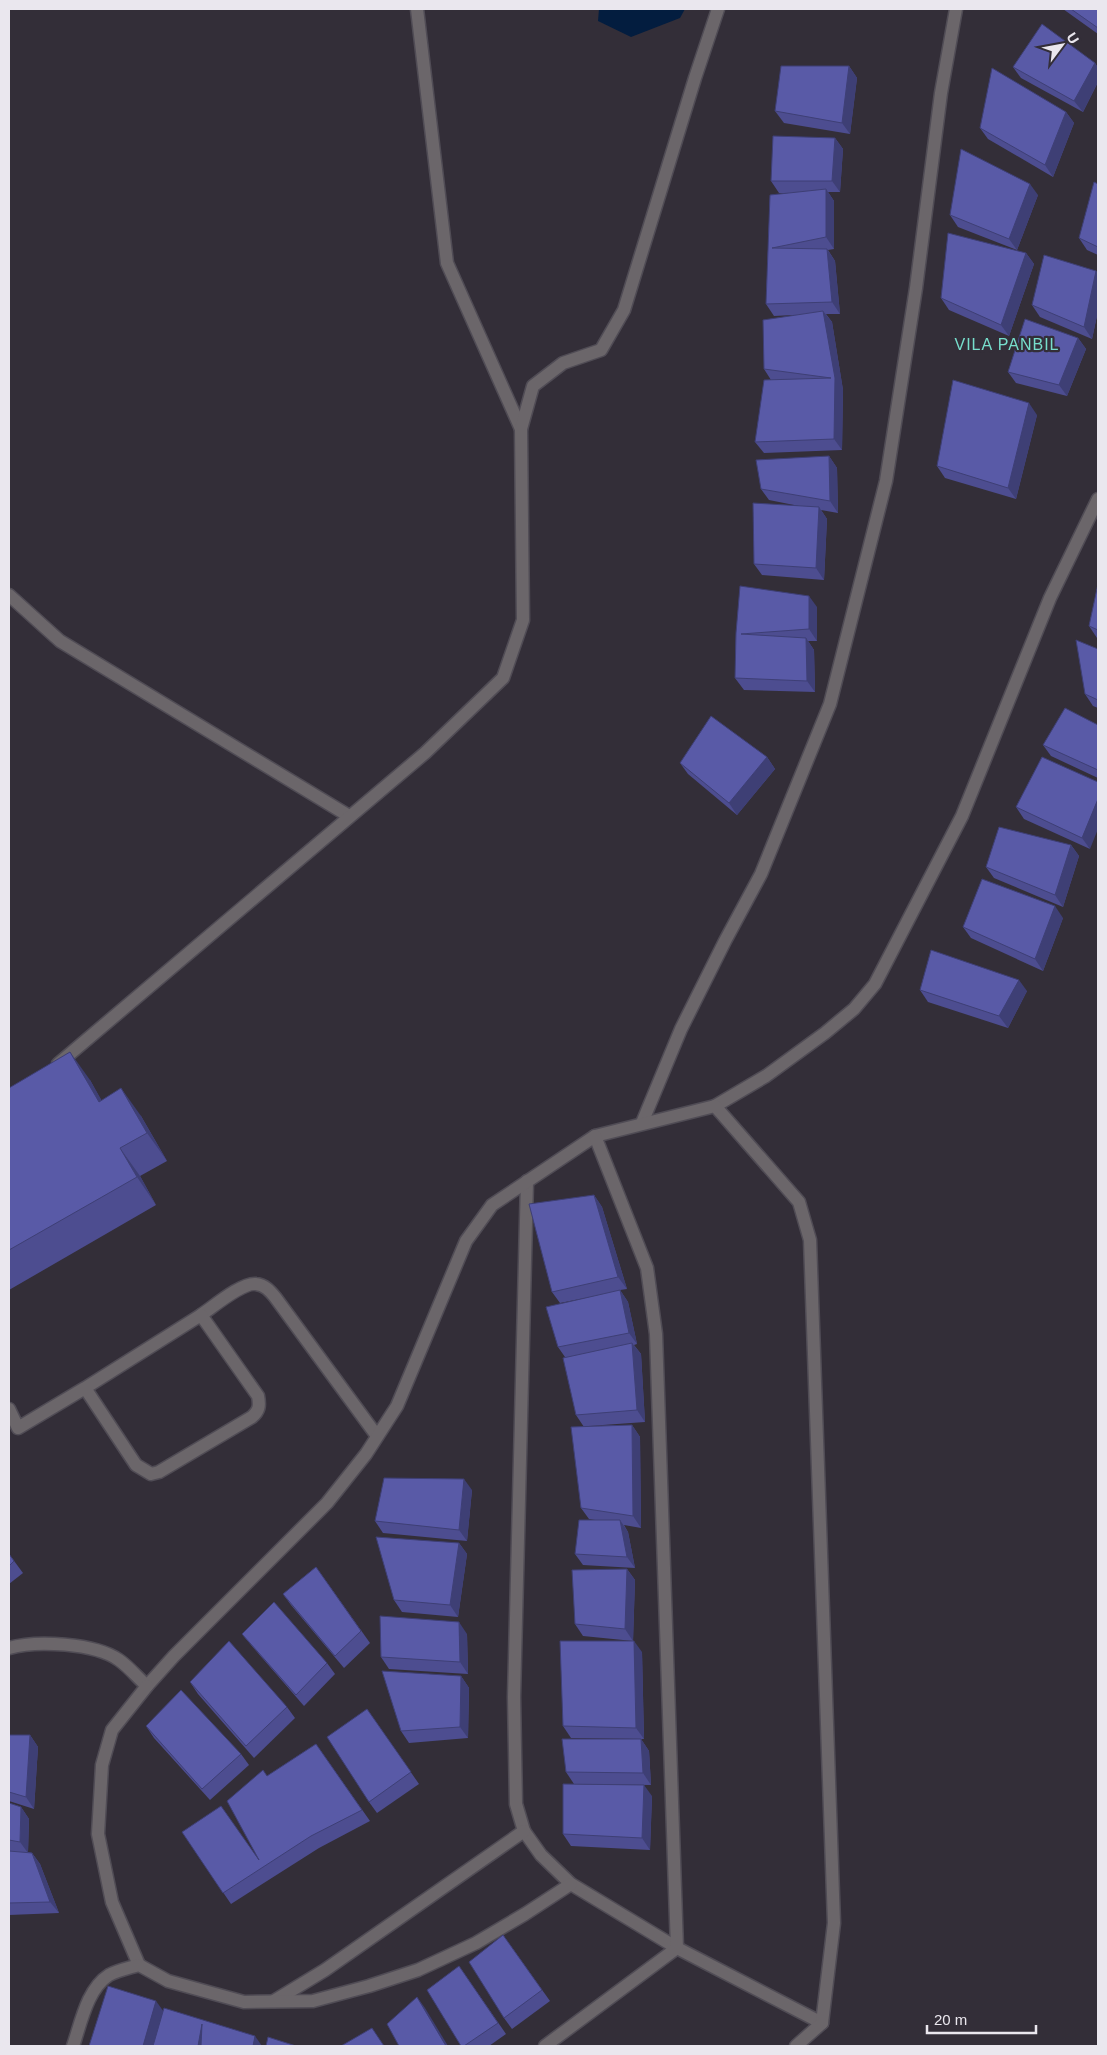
<svg xmlns="http://www.w3.org/2000/svg" width="1107" height="2055" font-family="Arial,sans-serif">
<style>
.water{fill:#031d3f}
.lines{fill:none;stroke-linecap:round;stroke-linejoin:round}
.lane-casing{stroke:#504c55;stroke-width:15}
.street-casing{stroke:#504c55;stroke-width:15}
.lane{stroke:#6b666a;stroke-width:12}
.street{stroke:#6b666a;stroke-width:12}
.wall{fill:#4d4d90}
.shaded-wall{fill:#3e3f75}
.building{fill:#595aa7;stroke:#3e3f75}
.labels{text-anchor:middle;stroke-width:4.5;stroke-linejoin:round;paint-order:stroke}
.neighbourhood-label{font-size:16px;letter-spacing:1px;fill:#77decc;stroke:#332e38}
</style>
<rect width="100%" height="100%" fill="#332e38"/>
<!-- water -->
<path class="water" d="M599,9H685L680,18L631,37L598,21Z"/>
<g class="lines">
<!-- lane casing -->
<g class="lane-casing">
<g id="lane">
<path d="M201,1315C213,1307 242,1282 256,1284C265,1285 270,1291 275,1297L377,1436"/>
<path d="M9,1409L18,1428L85,1388L201,1315L258,1396C260,1406 259,1411 252,1417L159,1472L151,1474L136,1465L85,1388"/>
</g>
</g>
<!-- street casing -->
<g class="street-casing">
<g id="street">
<path d="M417,9L447,263L521,429"/>
<path d="M9,595L60,641L349,816"/>
<path d="M58,1064L425,753L503,678L523,620L521,429L533,386L563,363L601,350L624,310L695,78L718,9"/>
<path d="M715,1106L766,1076L825,1033L854,1009L875,984L962,816L1050,598L1098,499"/>
<path d="M642,1123L681,1029L725,941L761,874L830,704L886,481L916,288L941,93L956,9"/>
<path d="M527,1181L514,1697L516,1804L524,1831L541,1855L571,1884L677,1948L822,2023"/>
<path d="M9,1648C36,1640 95,1643 119,1660C129,1667 138,1678 147,1686L174,1656L327,1503L366,1454L397,1406L466,1241L492,1205L595,1136L715,1106L799,1202L810,1240L834,1923L822,2023L796,2046"/>
<path d="M139,1965L112,1902L98,1834L102,1765L112,1730L147,1686"/>
<path d="M274,2001L325,1970L524,1831"/>
<path d="M73,2046C81,2023 87,1989 109,1975C118,1970 129,1968 139,1965L168,1981L244,2002L313,2001L369,1986L418,1970L476,1943L525,1914L571,1884"/>
<path d="M545,2046L677,1948L656,1334L647,1268L595,1136"/>
</g>
</g>
<!-- lane -->
<use href="#lane" class="lane"/>
<!-- street -->
<use href="#street" class="street"/>
</g>
<!-- wall -->
<g class="wall">
<path d="M1063,9H1098V34Z"/>
<path d="M1095,63L1098,68V82L1083,112L1021,78L1013,67Z"/>
<path d="M849,66L857,78L850,134L784,123L775,111Z"/>
<path d="M1066,112L1074,123L1053,177L988,139L980,128Z"/>
<path d="M835,138L843,149L840,192H828L834,201V249L828,250L835,261L840,314H826L832,322L843,390L842,450L764,453L755,442L771,380L764,369L794,315L774,316L766,304L770,195L794,193H779L771,181Z"/>
<path d="M1098,184V255L1087,250L1079,238Z"/>
<path d="M1038,195L1017,250L958,227L950,215Z"/>
<path d="M1026,253L1034,264L1009,336L949,310L941,298Z"/>
<path d="M1096,271L1098,274V311L1092,339L1040,317L1032,305Z"/>
<path d="M1078,338L1086,349L1067,396L1016,383L1008,372Z"/>
<path d="M1037,415L1016,499L945,478L937,466Z"/>
<path d="M829,456L837,468L838,513L821,510L827,519L824,580L762,575L754,564L799,506L769,500L761,489Z"/>
<path d="M1098,584V638H1097L1089,626Z"/>
<path d="M817,607V641H808L814,650L815,692L744,690L735,678L736,633Z"/>
<path d="M1098,649V708L1093,706L1085,694Z"/>
<path d="M1098,725V778L1051,756L1043,745Z"/>
<path d="M767,757L775,769L737,815L688,774L680,763Z"/>
<path d="M1042,757L1090,849L1024,819L1016,807Z"/>
<path d="M1071,845L1079,856L1063,907L994,878L986,867Z"/>
<path d="M1063,918L1043,971L971,938L963,927Z"/>
<path d="M920,990L1027,991L1008,1028L928,1002Z"/>
<path d="M90,1080L101,1100L141,1116L167,1161L140,1176L156,1205L9,1290V1088Z"/>
<path d="M594,1195L602,1207L627,1289L620,1290L628,1302L637,1344L634,1345L641,1354L645,1422L589,1426L632,1425L640,1437L641,1528L624,1525L628,1532L635,1568L583,1565L575,1554L595,1520L589,1519L581,1508L584,1427L576,1415L565,1357L558,1347L605,1294L560,1303L552,1292Z"/>
<path d="M472,1490L467,1541L383,1533L375,1521Z"/>
<path d="M459,1543L467,1554L458,1617L402,1612L394,1600Z"/>
<path d="M9,1554L23,1573L9,1584Z"/>
<path d="M316,1567L370,1643L344,1668L291,1605L283,1594Z"/>
<path d="M627,1569L635,1580L633,1641L583,1636L575,1624Z"/>
<path d="M242,1634L327,1663L335,1674L304,1706L251,1645Z"/>
<path d="M467,1634L468,1674L389,1669L381,1657Z"/>
<path d="M642,1652L644,1739L571,1738L563,1726Z"/>
<path d="M461,1676L469,1688L468,1738L409,1743L401,1731Z"/>
<path d="M190,1682L287,1707L295,1718L254,1758L198,1694Z"/>
<path d="M367,1709L419,1784L377,1813L369,1802Z"/>
<path d="M146,1726L241,1754L249,1765L210,1800L154,1738Z"/>
<path d="M9,1735H30L38,1747L34,1809L9,1801Z"/>
<path d="M641,1739L649,1751L651,1785L574,1784L566,1772Z"/>
<path d="M316,1744L370,1821L319,1848L231,1904L182,1832L259,1860L267,1776Z"/>
<path d="M652,1796L650,1850L571,1846L563,1834Z"/>
<path d="M9,1803L21,1807L29,1819L28,1852L32,1853L40,1864L59,1913L9,1915Z"/>
<path d="M503,1935L550,2001L512,2029L504,2018Z"/>
<path d="M459,1966L506,2034L489,2046H461Z"/>
</g>
<!-- shaded-wall -->
<g class="shaded-wall">
<path d="M1095,63L1098,68V82L1083,112L1074,101Z"/>
<path d="M849,66L857,78L850,134L842,123Z"/>
<path d="M1066,112L1074,123L1053,177L1045,165Z"/>
<path d="M835,138L843,149L840,192L832,181Z"/>
<path d="M1030,184L1038,195L1017,250L1009,239Z"/>
<path d="M826,189L834,201V249L826,237Z"/>
<path d="M827,249L835,261L840,314L832,302Z"/>
<path d="M1026,253L1034,264L1009,336L1001,325Z"/>
<path d="M1096,271L1098,274V311L1092,339L1084,327Z"/>
<path d="M823,311L832,322L843,390L842,450L834,439Z"/>
<path d="M1078,338L1086,349L1067,396L1059,385Z"/>
<path d="M1029,403L1037,415L1016,499L1008,488Z"/>
<path d="M829,456L837,468L838,513L830,501Z"/>
<path d="M819,507L827,519L824,580L816,568Z"/>
<path d="M809,596L817,607V641L809,629Z"/>
<path d="M806,638L814,650L815,692L807,681Z"/>
<path d="M767,757L775,769L737,815L729,803Z"/>
<path d="M1098,799V829L1090,849L1082,838Z"/>
<path d="M1071,845L1079,856L1063,907L1055,895Z"/>
<path d="M1055,906L1063,918L1043,971L1035,959Z"/>
<path d="M1019,980L1027,991L1008,1028L999,1016Z"/>
<path d="M70,1052L90,1080L118,1129L99,1102Z"/>
<path d="M121,1088L141,1116L167,1161L147,1133Z"/>
<path d="M120,1148L140,1176L156,1205L137,1177Z"/>
<path d="M594,1195L602,1207L627,1289L618,1277Z"/>
<path d="M620,1290L628,1302L637,1344L629,1333Z"/>
<path d="M632,1343L641,1354L645,1422L637,1410Z"/>
<path d="M632,1425L640,1437L641,1528L633,1516Z"/>
<path d="M464,1479L472,1490L467,1541L459,1530Z"/>
<path d="M620,1520L628,1532L635,1568L627,1557Z"/>
<path d="M459,1543L467,1554L458,1617L450,1605Z"/>
<path d="M627,1569L635,1580L633,1641L625,1629Z"/>
<path d="M459,1622L467,1634L468,1674L460,1662Z"/>
<path d="M634,1641L642,1652L644,1739L636,1728Z"/>
<path d="M461,1676L469,1688L468,1738L460,1727Z"/>
<path d="M30,1735L38,1747L34,1809L26,1797Z"/>
<path d="M641,1739L649,1751L651,1785L643,1773Z"/>
<path d="M644,1785L652,1796L650,1850L642,1838Z"/>
<path d="M21,1807L29,1819L28,1853L20,1842Z"/>
<path d="M32,1853L40,1864L59,1913L50,1902Z"/>
<path d="M417,1997L425,2008L448,2046H446Z"/>
<path d="M156,2001L164,2012L154,2046H143Z"/>
<path d="M202,2024L208,2046H198Z"/>
<path d="M255,2036L262,2046H253Z"/>
</g>
<!-- building -->
<g class="building">
<path d="M1071,9H1098V28Z"/>
<path d="M1042,24L1095,63L1074,101L1013,67Z"/>
<path d="M781,66H849L842,123L775,111Z"/>
<path d="M992,68L1066,112L1045,165L980,128Z"/>
<path d="M773,136L835,138L832,181H771Z"/>
<path d="M961,149L1030,184L1009,239L950,215Z"/>
<path d="M1094,182L1098,184V247L1079,238Z"/>
<path d="M826,189V237L772,248L827,249L832,302L766,304L770,195Z"/>
<path d="M948,233L1026,253L1001,325L941,298Z"/>
<path d="M1044,255L1096,271L1084,327L1032,305Z"/>
<path d="M823,311L835,378L834,439L755,442L764,380L831,378L764,369L763,320Z"/>
<path d="M1025,319L1078,338L1059,385L1008,372Z"/>
<path d="M953,380L1029,403L1008,488L937,466Z"/>
<path d="M829,456L830,501L761,489L756,460Z"/>
<path d="M753,503L819,507L816,568L754,564Z"/>
<path d="M1098,584V630L1089,626Z"/>
<path d="M740,586L809,596V629L741,634L806,638L807,681L735,678L736,633Z"/>
<path d="M1076,640L1098,649V700L1085,694Z"/>
<path d="M1065,708L1098,725V770L1043,745Z"/>
<path d="M711,716L767,757L729,803L680,763Z"/>
<path d="M1042,757L1098,782V799L1082,838L1016,807Z"/>
<path d="M999,827L1071,845L1055,895L986,867Z"/>
<path d="M982,879L1055,906L1035,959L963,927Z"/>
<path d="M931,950L1019,980L999,1016L920,990Z"/>
<path d="M70,1052L99,1102L121,1088L147,1133L120,1148L137,1177L9,1250V1088Z"/>
<path d="M594,1195L618,1277L552,1292L529,1204Z"/>
<path d="M620,1290L629,1333L558,1347L546,1307Z"/>
<path d="M632,1343L637,1410L576,1415L563,1358Z"/>
<path d="M632,1425L633,1516L581,1508L571,1427Z"/>
<path d="M384,1478L464,1479L459,1530L375,1521Z"/>
<path d="M579,1520H620L627,1557L575,1554Z"/>
<path d="M376,1537L459,1543L450,1605L394,1600Z"/>
<path d="M9,1554L14,1561L9,1566Z"/>
<path d="M316,1567L361,1631L335,1656L283,1594Z"/>
<path d="M627,1569L625,1629L575,1624L572,1570Z"/>
<path d="M274,1602L327,1663L296,1695L242,1634Z"/>
<path d="M380,1616L459,1622L460,1662L381,1657Z"/>
<path d="M229,1641L287,1707L246,1746L190,1682Z"/>
<path d="M560,1641H634L636,1728L563,1726Z"/>
<path d="M382,1671L461,1676L460,1727L401,1731Z"/>
<path d="M181,1690L241,1754L202,1789L146,1726Z"/>
<path d="M367,1709L411,1772L369,1802L327,1737Z"/>
<path d="M9,1735H30L26,1797L9,1792Z"/>
<path d="M562,1739H641L643,1773L566,1772Z"/>
<path d="M316,1744L362,1810L311,1836L223,1893L182,1832L221,1806L259,1860L227,1801L263,1770L267,1776Z"/>
<path d="M563,1784L644,1785L642,1838L563,1834Z"/>
<path d="M9,1803L21,1807L20,1842L9,1840Z"/>
<path d="M9,1851L32,1853L50,1902L9,1903Z"/>
<path d="M503,1935L542,1990L504,2018L469,1962Z"/>
<path d="M459,1966L498,2023L464,2046H461L427,1990Z"/>
<path d="M108,1986L156,2001L143,2046H89Z"/>
<path d="M417,1997L446,2046H399L387,2024Z"/>
<path d="M164,2008L255,2036L253,2046H201L202,2024L198,2046H153Z"/>
<path d="M372,2028L384,2046H341Z"/>
<path d="M268,2037L296,2046H266Z"/>
</g>
<g class="labels">
<!-- neighbourhood labels -->
<g class="neighbourhood-label">
<text x="1007" y="350">VILA PANBIL</text>
</g>
</g>
<!-- border -->
<rect width="1107" height="2055" fill="none" stroke="#eae7ee" stroke-width="20"/>
<!-- north arrow -->
<g transform="translate(1062 45) rotate(58)" stroke="#332e38" stroke-width="4" paint-order="stroke">
<path d="M0-4L9 19L0 12L-9 19Z" fill="#eae7ee"/>
<text y="-8" font-size="14" font-weight="bold" text-anchor="middle" fill="#eae7ee">U</text>
</g>
<!-- scale -->
<path d="M927 2025v8h109v-8" fill="none" stroke="#eae7ee" stroke-width="2.5"/>
<text x="934" y="2025" font-size="15" fill="#eae7ee" stroke="#332e38" stroke-width="4" paint-order="stroke">20 m</text>
</svg>
